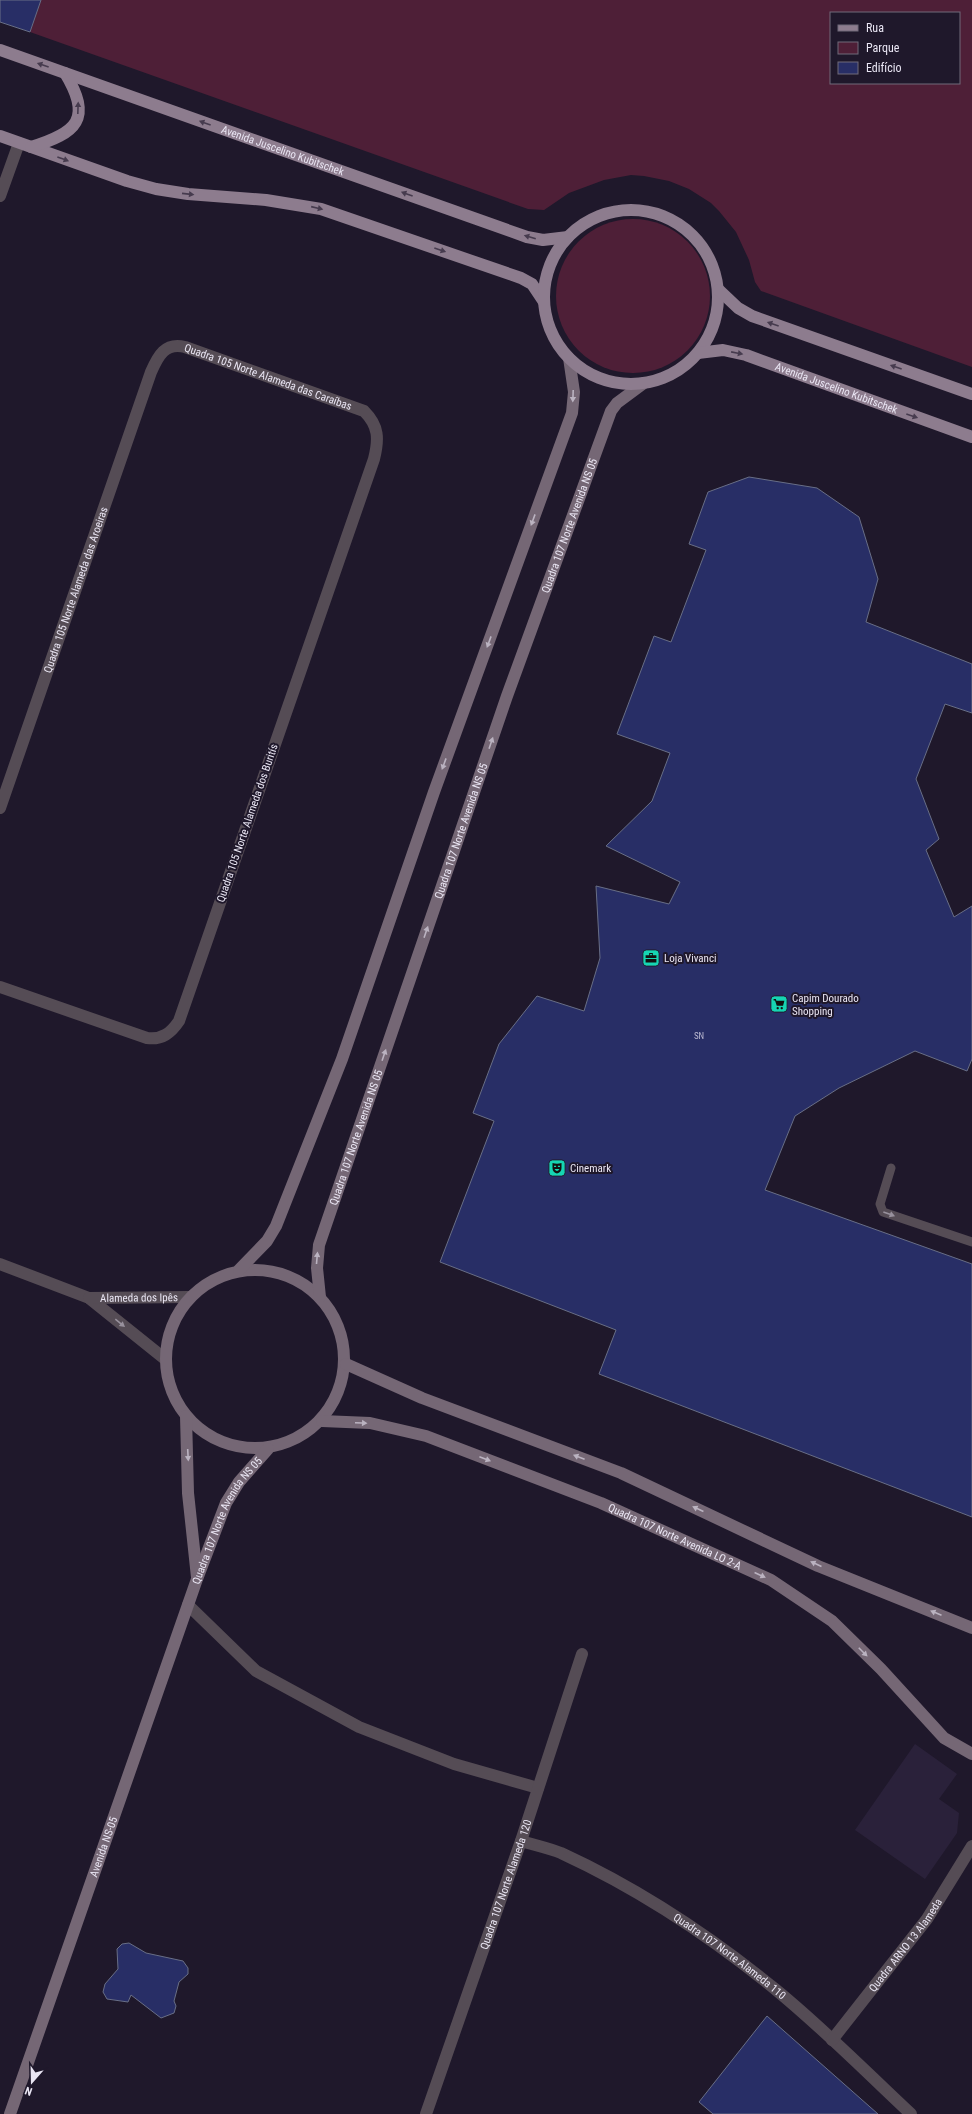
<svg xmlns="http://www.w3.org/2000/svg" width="972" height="2114" font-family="'Roboto Condensed',sans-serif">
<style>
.built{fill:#2a213a}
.green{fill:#4e1f37;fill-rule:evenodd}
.building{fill:#282e66;stroke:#686e86}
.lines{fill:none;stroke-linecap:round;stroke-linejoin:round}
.lane{stroke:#554c55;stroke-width:9}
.street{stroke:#554c55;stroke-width:12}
.secondary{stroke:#756775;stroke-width:12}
.primary{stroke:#8d7c8e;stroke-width:12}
.oneway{fill:#463b4e}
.oneway2{fill:#bbb3c1}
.oneway3{fill:#98919d}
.labels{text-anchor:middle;stroke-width:4;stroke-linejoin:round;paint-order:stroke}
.number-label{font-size:9px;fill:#bab8d0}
.street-label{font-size:11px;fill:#eae6f4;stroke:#1f182b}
.poi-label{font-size:11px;fill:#eae6f4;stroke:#1f182b;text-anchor:start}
</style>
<rect width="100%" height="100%" fill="#1f182b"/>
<!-- built -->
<path class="built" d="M915,1744L957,1774L939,1799L959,1813L957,1833L925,1879L855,1830Z"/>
<!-- green -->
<g class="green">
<path d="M41,0H972V367L761,291L755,282L749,260L736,232L719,211L711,203L689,189L669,181L644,176L631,175L604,180L569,193L544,210L528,209L30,32ZM831,13H959V83H831Z"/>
<circle cx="633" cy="296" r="77"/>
</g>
<!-- building -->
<g class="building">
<path d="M0,0H41L30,32L0,22Z"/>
<path d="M749,477L817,488L859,517L878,579L866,622L972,664V713L945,704L916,779L939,839L926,850L954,917L972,906V1059L967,1071L915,1051L839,1088L795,1116L765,1190L972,1264V1517L599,1374L616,1330L440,1262L494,1121L473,1113L499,1044L537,996L584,1011L600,958L596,886L669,904L680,882L606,846L652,801L670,753L617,734L654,636L671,642L706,550L689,544L708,492Z"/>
<path d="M129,1943L146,1953L183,1961L188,1968V1974L179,1982L174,2001L176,2006L174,2013L161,2018L131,1995L128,2002L107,1999L103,1992L105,1984L118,1969L117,1949L122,1944Z"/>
<path d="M767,2016L878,2114H713L699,2102Z"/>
</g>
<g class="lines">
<!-- lane -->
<path class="lane" d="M891,1168L880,1204L883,1212L972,1242"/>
<!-- street -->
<g class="street">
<path d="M0,196L19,143"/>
<path id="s1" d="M0,808L151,372C158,356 165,342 185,347L364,411C379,426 379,439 374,459L179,1021C171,1033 162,1040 147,1038L0,987"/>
<path d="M0,1264L89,1298L165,1359"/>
<path id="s2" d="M89,1298L189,1297"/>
<path d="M188,1605L256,1671L359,1727L454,1764L538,1788"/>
<path id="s3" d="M521,1841C534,1845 548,1848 561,1853C637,1888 710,1936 775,1989C823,2028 866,2072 911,2114"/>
<path id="s4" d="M832,2040L927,1919L972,1846"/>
<path id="s5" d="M426,2114L521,1841L582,1654"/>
</g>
<!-- secondary -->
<g class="secondary">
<circle cx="255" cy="1359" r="89"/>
<path d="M239,1270L267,1241L276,1226L342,1059L434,792L572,413L574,392L569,358"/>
<path id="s6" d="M320,1297L317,1268L319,1245L507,696L611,411L617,403L644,383"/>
<path d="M346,1364L422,1398L621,1473L818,1566L972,1628"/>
<path d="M186,1416L188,1493L197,1577"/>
<path id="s7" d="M322,1421L370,1423L426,1436L601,1503L771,1580L832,1621L881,1669L944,1738L972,1754"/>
<path id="s8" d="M10,2114L197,1579L226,1503L239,1482L268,1449"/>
</g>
<!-- primary -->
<g class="primary">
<path id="s9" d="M0,50L527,237L543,240L568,237"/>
<path d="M0,136L127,181L156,189L188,194L266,200L321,209L521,278L532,284L544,302"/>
<path d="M31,147C77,133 93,119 65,73"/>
<circle cx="631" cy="297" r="87"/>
<path d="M719,290L738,308L752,316L972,394"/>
<path id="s10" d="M698,353L723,350L746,355L972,437"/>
</g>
</g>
<!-- one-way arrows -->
<defs><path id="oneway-solid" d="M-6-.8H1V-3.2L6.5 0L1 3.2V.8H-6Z"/></defs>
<g class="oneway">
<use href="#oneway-solid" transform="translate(43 65) rotate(-161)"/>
<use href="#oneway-solid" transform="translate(78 108) rotate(-88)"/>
<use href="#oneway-solid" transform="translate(205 123) rotate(-160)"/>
<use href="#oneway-solid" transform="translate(63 159) rotate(20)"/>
<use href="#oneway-solid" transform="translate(188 194) rotate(6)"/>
<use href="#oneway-solid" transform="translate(407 194) rotate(-160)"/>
<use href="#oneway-solid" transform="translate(317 208) rotate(13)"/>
<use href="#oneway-solid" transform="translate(530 237) rotate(-164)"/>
<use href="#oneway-solid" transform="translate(440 250) rotate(19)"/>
<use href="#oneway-solid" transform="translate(773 324) rotate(-161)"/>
<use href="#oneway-solid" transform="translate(737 353) rotate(11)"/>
<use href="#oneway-solid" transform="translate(896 367) rotate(-161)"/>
<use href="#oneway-solid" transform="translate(912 416) rotate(19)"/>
</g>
<g class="oneway2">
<use href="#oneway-solid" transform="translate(573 396) rotate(92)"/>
<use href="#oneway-solid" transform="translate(533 520) rotate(110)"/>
<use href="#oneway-solid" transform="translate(489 642) rotate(110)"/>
<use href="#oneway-solid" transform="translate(491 743) rotate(-71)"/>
<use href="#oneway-solid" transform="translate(444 764) rotate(110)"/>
<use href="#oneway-solid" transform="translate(426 932) rotate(-71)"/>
<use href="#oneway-solid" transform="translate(384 1055) rotate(-71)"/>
<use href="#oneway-solid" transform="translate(317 1258) rotate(-85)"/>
<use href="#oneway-solid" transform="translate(361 1423) rotate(3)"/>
<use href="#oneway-solid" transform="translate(188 1455) rotate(87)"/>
<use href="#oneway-solid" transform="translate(579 1457) rotate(-159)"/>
<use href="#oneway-solid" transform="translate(485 1459) rotate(21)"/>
<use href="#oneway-solid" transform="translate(698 1509) rotate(-155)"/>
<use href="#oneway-solid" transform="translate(816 1564) rotate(-156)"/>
<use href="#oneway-solid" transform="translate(760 1575) rotate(25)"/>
<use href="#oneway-solid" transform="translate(936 1613) rotate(-157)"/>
<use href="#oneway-solid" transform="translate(863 1652) rotate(45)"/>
</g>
<g class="oneway3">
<use href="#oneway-solid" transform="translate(889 1214) rotate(20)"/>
<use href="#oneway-solid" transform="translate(120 1323) rotate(39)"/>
</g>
<!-- icons -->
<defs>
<g id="office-square" transform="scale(0.9)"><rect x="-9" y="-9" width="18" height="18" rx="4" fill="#16d5b3" stroke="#1f182b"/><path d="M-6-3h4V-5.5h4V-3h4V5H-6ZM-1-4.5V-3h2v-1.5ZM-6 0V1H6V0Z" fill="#111"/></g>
<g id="supermarket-square" transform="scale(0.9)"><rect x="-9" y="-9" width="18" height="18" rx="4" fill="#16d5b3" stroke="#1f182b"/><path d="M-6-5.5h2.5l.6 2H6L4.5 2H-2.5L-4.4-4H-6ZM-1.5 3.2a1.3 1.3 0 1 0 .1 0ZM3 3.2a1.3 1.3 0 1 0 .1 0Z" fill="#111"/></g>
<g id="theatre-square" transform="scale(0.9)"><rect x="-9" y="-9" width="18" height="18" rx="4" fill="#16d5b3" stroke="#1f182b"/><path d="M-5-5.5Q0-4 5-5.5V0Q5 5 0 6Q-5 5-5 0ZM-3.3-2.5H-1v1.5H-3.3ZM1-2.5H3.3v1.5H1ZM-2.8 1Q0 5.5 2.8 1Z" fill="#111"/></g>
</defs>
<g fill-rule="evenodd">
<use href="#office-square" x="651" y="958"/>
<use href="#supermarket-square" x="779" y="1004"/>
<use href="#theatre-square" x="557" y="1168"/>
</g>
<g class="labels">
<!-- number labels -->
<g class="number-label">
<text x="699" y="1039">SN</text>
</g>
<!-- street labels -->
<g class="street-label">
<text dy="4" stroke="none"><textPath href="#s9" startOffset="300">Avenida Juscelino Kubitschek</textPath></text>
<text dy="4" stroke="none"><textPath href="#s1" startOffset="597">Quadra 105 Norte Alameda das Caraíbas</textPath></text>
<text dy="4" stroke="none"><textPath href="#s10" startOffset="145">Avenida Juscelino Kubitschek</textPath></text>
<text dy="4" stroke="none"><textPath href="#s6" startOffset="814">Quadra 107 Norte Avenida NS 05</textPath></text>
<text dy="4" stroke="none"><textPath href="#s1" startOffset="231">Quadra 105 Norte Alameda das Aroeiras</textPath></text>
<text transform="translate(247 823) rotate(-71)" y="4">Quadra 105 Norte Alameda dos Buritís</text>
<text dy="4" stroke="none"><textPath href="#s6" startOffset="490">Quadra 107 Norte Avenida NS 05</textPath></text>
<text dy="4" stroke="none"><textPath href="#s6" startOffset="166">Quadra 107 Norte Avenida NS 05</textPath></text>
<text dy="4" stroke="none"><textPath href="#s2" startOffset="50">Alameda dos Ipês</textPath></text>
<text dy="4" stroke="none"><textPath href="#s8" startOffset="633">Quadra 107 Norte Avenida NS 05</textPath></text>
<text dy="4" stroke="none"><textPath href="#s7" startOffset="374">Quadra 107 Norte Avenida LO 2-A</textPath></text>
<text dy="4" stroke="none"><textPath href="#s8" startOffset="283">Avenida NS-05</textPath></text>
<text dy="4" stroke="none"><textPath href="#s5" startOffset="243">Quadra 107 Norte Alameda 120</textPath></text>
<text dy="4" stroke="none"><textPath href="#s4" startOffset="120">Quadra ARNO 13 Alameda</textPath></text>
<text dy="4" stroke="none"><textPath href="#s3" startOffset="240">Quadra 107 Norte Alameda 110</textPath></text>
</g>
<!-- poi labels -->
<g class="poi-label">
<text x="664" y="962">Loja Vivanci</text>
<text x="792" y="1002">Capim Dourado<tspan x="792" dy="13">Shopping</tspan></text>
<text x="570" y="1172">Cinemark</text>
</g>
</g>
<!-- legend -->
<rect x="830" y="12" width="130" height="72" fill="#1f182b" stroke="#706a7b"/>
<rect x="838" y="25" width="20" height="6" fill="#8d7c8e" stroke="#706a7b"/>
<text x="866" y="32" font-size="12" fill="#eae6f4">Rua</text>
<rect x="838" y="42" width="20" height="12" fill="#4e1f37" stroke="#706a7b"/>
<text x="866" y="52" font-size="12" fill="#eae6f4">Parque</text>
<rect x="838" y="62" width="20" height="12" fill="#282e66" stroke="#706a7b"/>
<text x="866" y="72" font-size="12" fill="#eae6f4">Edifício</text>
<!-- north arrow -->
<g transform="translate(32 2082) rotate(200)" stroke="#1f182b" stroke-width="3" paint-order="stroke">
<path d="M0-3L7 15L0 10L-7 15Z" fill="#eae6f4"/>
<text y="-6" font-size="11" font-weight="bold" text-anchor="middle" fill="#eae6f4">N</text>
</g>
</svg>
